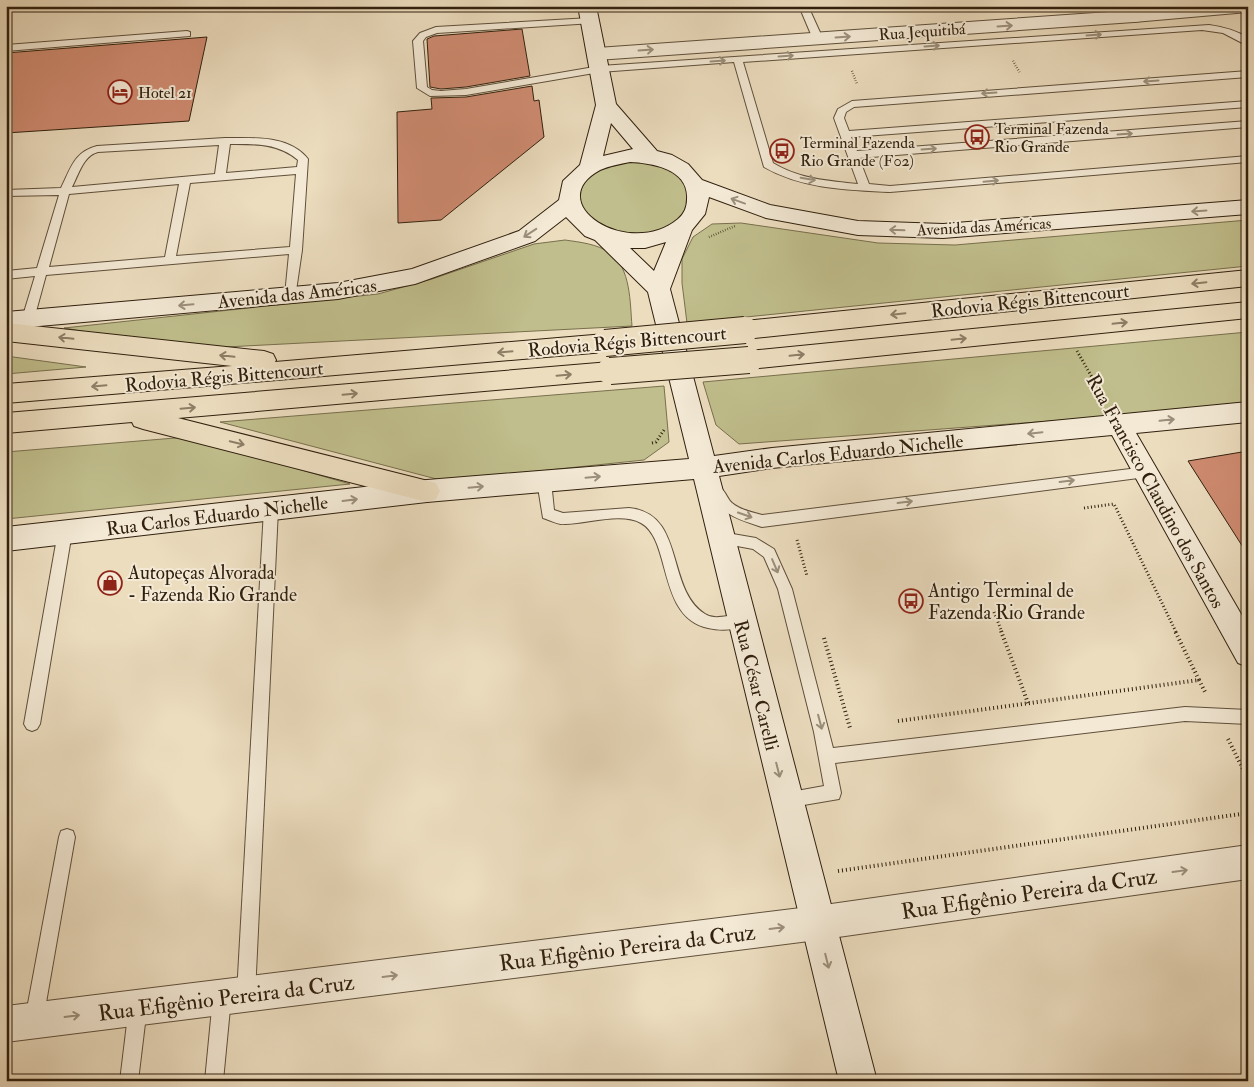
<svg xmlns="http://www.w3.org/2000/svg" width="1254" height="1087" font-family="'IM FELL Double Pica',serif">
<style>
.green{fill:#c0be8c;stroke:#786f4d}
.building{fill:#cf8b71;stroke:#30200e}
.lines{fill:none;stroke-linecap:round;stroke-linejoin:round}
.service-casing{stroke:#5f4f3a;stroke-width:2}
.minor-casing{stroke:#5f4f3a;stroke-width:2}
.tertiary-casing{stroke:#5f4f3a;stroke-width:2}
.secondary-casing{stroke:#30200e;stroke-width:2}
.motorway-casing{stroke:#30200e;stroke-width:2}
.path-far2{stroke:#30200e;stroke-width:2.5;stroke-dasharray:0.5 2;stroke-linecap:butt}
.path-far1{stroke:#30200e;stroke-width:3;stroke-dasharray:1 2.5;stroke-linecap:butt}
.path{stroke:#30200e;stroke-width:4;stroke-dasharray:1 3;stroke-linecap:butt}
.service{fill:#f3e9d5;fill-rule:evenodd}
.minor{fill:#f3e9d5;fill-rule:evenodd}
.tertiary{fill:#f3e9d5;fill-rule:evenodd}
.secondary{fill:#f3e9d5;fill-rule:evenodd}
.motorway{fill:#ecddbf;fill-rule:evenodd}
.motorway-bridge-casing{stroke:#30200e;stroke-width:28;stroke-linecap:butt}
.motorway-bridge{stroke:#ecddbf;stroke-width:26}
.oneway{stroke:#9b8f7b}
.oneway2{stroke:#8e7e66}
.labels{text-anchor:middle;stroke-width:4;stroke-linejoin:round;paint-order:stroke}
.far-street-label{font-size:16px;fill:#30200e;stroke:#f3e9d5}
.far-poi-label{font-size:16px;fill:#30200e;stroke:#f3e9d5;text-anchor:start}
.street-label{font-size:19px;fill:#30200e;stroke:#f3e9d5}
.poi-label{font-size:19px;fill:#30200e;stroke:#f3e9d5;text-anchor:start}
.near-street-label{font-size:22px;fill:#30200e;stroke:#f3e9d5}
</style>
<rect width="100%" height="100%" fill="#ecddbf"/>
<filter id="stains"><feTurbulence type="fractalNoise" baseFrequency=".004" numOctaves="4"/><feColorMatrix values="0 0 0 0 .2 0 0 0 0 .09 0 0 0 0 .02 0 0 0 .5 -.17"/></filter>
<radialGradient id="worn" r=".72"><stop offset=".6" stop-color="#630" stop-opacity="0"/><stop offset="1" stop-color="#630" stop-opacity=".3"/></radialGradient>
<!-- green -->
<g class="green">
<path d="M629,159L665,165L689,184L690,210L667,230L628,236L581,215L576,190L595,168Z"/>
<path d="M1248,220V266L687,323L682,283V259L693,237L712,224L741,223L878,243L955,245Z"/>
<path d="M565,240C579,242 598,244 610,253C631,268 630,303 632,326L187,349L64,328L378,294L432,279L534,244Z"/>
<path d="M1248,332V403L1118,416L739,444L716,425L703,382Z"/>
<path d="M6,356L86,367L6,374Z"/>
<path d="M664,386L669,442L644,460L444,481L220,422Z"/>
<path d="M187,437L350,484L6,519V452Z"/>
</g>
<!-- building -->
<g class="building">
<path d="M522,29L530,76L466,87L441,89L430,87L427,39L434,36Z"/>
<path d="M207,37L189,121L6,133V53Z"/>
<path d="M532,86L534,101L539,100L544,137L441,220L398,223L397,112L432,109L431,98L466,97Z"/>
<path d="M1248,451V555L1188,461Z"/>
</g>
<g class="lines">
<!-- service casing -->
<g class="service-casing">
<g id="service">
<path d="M799,6H808L823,39L821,41L818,42L813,39Z"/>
<path d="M590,18L593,19V23L437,33L426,37L423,41L427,87L432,90L441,91L466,89L600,66L1209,25C1223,27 1236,30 1248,38V46L1223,33L1202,30L743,62L773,163C799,179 829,181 858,184L834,118L838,109L852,101L1248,71V77L854,107L846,112L844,118L849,131L1248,101V107L851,137L857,151L1248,121V127L859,158L869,184L890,186L1248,156V162L890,192C848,190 802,189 764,167L734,62L600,72L466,95L430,96L417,88L413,41L420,33L436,27Z"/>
<path d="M187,31L190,32V36L6,51V45Z"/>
<path d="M225,138C253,138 289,135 308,159L302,250L295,298H287L285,295L289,254L46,275L34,319L32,322H24L22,319L35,276L6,279V271L37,268L59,195L6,196V190L61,188C71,168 74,152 97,146ZM230,144C255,144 278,143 298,160L297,167L226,173ZM219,145L215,174L72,187C79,174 83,156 98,152ZM296,174L290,247L176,256L190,183ZM179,184L165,257L49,267L69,194Z"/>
<path d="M1146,467L1151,468L1153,472L1151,476L1146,477L762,527C738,519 723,516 710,492L712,488C725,484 725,497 732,503C740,510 752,512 762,515Z"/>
<path d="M544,476L549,477L551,481L554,510L563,513L629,508C686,513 665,589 705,614C717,622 733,612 746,616L748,621L746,626C735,630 720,631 708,628C657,617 672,540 641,523C621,512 587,524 565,524C558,525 550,520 543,518L537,481L539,477Z"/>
<path d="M271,503L276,505L278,509L255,994L252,1000L246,1003L240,1000L237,994L264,509L266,505Z"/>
<path d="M65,526L70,528L72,532L40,724L37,729L32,731L27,729L24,724L58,532L60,528Z"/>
<path d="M721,532L756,538L774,549L792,589L833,748L1185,707L1248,710V724L1185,721L835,763L841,793L839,799L786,808L780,806L778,800L780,794L824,786L814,732L778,589L764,557L753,549L716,542L714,538L716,534Z"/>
<path d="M67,829L73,831L75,837L43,1020L40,1026L34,1029L28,1026L25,1020L59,837L61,831Z"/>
<path d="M222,989L228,992L231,998L223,1081H205L213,998L216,992Z"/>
<path d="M138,998L144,1001L147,1007L138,1081H120L129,1007L132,1001Z"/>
</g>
</g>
<!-- minor casing -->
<g class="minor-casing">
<g id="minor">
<path d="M1118,6H1136L1143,17L1140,21L1134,22L1128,21Z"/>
<path d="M1248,845V879L817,940L6,1042V1006L817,906Z"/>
</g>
</g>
<!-- tertiary casing -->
<g class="tertiary-casing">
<path id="tertiary" d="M1195,6H1248V12L1134,22L597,60L590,58L588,54L590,50L597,48Z"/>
</g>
<!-- secondary casing -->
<g class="secondary-casing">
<path id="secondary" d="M578,6H596L616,104L657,151L672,155L688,164L702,180L770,205L858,221L943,224L1248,200V214L943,238L858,235L766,218L709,197L705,214L692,230L670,289L714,456L772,448L1248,402V422L1136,433L1248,626V667L1238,663L1112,435L772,468L719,476L877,1081H839L694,479L427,502L6,551V527L427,480L689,459L648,292L595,240L585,236L566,217L535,241L415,284L338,299L6,329V312L338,283L412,269L519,231L559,200L563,181L580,165L596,105ZM611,123L633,149L603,156ZM630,162C652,163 689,169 687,199C687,207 684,214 678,219C629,260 540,203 600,170C609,166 620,164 630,162ZM666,242L654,271L630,248H645Z"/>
</g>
<!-- motorway casing -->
<g class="motorway-casing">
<g id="motorway">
<path d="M1248,270V286L745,339L737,336L733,330L737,324L745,321Z"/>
<path d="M1248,302V318L749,369L740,366L737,360L740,354L749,351Z"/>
<path d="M6,323L264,351L273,354L276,360L275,362L605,334L613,337L617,343L613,349L605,352L6,403V384L232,366L6,341Z"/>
<path d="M610,362L619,365L622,371L619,377L610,380L178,418L436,483L440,491L436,499L427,502L143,429L134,426L132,422L6,433V413Z"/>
</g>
</g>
<!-- path-far2 -->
<g class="path-far2">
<path d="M1013,61L1020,73"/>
<path d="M852,71L857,84"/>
<path d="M709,237L735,226"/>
</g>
<!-- path-far1 -->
<g class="path-far1">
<path d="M1077,351L1105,400"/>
<path d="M652,443L656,442L664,430"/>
<path d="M1084,508L1114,504L1176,632"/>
<path d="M797,540L807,576"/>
<path d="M994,612L1002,632"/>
</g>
<!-- path -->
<g class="path">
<path d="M1001,631L1028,703"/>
<path d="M824,638L850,728L852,727"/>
<path d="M1199,680L1205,692"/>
<path d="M898,721L1199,680L1175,631"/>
<path d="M1228,739L1248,779"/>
<path d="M838,871L1248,813"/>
</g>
<!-- service -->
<use href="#service" class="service"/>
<!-- minor -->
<use href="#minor" class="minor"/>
<!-- tertiary -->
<use href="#tertiary" class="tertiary"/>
<!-- secondary -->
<use href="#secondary" class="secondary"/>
<!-- motorway -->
<use href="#motorway" class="motorway"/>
<!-- motorway-bridge casing -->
<g class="motorway-bridge-casing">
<g id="motorway-bridge">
<path d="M605,343L745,330"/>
<path d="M610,371L749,360"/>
</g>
</g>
<!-- motorway-bridge -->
<use href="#motorway-bridge" class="motorway-bridge"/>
</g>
<!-- one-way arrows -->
<defs><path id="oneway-shaft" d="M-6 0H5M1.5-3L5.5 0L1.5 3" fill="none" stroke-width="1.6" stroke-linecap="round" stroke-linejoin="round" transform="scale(1.25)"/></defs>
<g class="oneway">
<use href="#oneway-shaft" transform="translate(1005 26) rotate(-4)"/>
<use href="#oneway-shaft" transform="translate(1094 35) rotate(-4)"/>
<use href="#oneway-shaft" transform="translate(843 37) rotate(-4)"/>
<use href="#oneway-shaft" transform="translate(932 46) rotate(-4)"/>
<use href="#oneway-shaft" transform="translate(646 50) rotate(-4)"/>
<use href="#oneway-shaft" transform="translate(786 56) rotate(-4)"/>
<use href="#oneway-shaft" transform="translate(718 61) rotate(-4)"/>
<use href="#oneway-shaft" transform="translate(1151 81) rotate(176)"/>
<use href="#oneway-shaft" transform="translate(989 93) rotate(176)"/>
<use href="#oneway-shaft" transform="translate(1125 134) rotate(-4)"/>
<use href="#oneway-shaft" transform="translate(929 149) rotate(-4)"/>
<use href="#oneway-shaft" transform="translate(808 179) rotate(10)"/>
<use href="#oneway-shaft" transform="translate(991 181) rotate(-5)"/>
<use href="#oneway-shaft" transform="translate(738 201) rotate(-160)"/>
<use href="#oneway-shaft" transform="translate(1199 211) rotate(176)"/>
<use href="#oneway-shaft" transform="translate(897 230) rotate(-178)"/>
<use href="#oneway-shaft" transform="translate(530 233) rotate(147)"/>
<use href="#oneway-shaft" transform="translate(186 305) rotate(175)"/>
<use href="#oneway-shaft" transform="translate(1167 420) rotate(-6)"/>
<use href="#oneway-shaft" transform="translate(1035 433) rotate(174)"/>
<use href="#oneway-shaft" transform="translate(593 477) rotate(-5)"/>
<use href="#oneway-shaft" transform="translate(1067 481) rotate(-7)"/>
<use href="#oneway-shaft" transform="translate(476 487) rotate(-5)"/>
<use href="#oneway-shaft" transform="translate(350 500) rotate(-7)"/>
<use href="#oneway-shaft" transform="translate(905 502) rotate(-7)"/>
<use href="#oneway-shaft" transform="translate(745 515) rotate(19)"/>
<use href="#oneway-shaft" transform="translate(775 566) rotate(67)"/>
<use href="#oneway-shaft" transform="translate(820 722) rotate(75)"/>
<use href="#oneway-shaft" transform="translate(778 770) rotate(76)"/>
<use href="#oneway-shaft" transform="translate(1180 871) rotate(-8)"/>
<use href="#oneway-shaft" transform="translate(777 928) rotate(-7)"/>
<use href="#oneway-shaft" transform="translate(827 961) rotate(76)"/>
<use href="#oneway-shaft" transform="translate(390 976) rotate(-7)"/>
<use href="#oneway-shaft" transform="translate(72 1016) rotate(-7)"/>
</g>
<g class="oneway2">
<use href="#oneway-shaft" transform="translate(1199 283) rotate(174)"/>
<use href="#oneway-shaft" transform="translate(898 314) rotate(174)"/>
<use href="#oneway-shaft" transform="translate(1120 323) rotate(-6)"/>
<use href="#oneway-shaft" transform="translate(66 338) rotate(-174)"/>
<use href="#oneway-shaft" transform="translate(959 339) rotate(-6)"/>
<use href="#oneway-shaft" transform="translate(505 352) rotate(175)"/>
<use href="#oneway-shaft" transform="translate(797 355) rotate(-6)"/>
<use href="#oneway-shaft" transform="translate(227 356) rotate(-174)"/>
<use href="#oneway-shaft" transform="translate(564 375) rotate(-5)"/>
<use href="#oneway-shaft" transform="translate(99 386) rotate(175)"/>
<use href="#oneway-shaft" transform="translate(350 394) rotate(-5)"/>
<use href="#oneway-shaft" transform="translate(188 408) rotate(-5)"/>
<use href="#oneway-shaft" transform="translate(237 443) rotate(14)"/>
</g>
<!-- icons -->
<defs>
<g id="hotel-ring" transform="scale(1.25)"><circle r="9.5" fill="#f3e9d5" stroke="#8f2418" stroke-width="1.5"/><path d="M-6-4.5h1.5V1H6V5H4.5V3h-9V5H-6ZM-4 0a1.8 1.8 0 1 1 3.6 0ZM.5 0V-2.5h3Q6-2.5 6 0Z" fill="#8f2418"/></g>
<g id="bus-ring" transform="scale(1.25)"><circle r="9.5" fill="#f3e9d5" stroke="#8f2418" stroke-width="1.5"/><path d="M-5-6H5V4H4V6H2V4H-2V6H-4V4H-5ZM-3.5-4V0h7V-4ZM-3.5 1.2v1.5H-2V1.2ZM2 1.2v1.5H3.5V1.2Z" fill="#8f2418"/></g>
<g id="shop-ring" transform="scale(1.25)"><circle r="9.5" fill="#f3e9d5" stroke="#8f2418" stroke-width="1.5"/><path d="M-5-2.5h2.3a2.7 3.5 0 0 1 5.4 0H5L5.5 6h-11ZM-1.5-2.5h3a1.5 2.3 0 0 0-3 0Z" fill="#8f2418"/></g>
</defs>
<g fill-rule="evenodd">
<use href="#hotel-ring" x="120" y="92"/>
<use href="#bus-ring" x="977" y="137"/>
<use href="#bus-ring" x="782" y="151"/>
<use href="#shop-ring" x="110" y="583"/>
<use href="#bus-ring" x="911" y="601"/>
</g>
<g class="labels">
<!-- far-street labels -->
<g class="far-street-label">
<text transform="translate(922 31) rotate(-4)" y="6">Rua Jequitibá</text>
<text transform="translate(984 226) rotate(-3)" y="6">Avenida das Américas</text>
</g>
<!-- far-poi labels -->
<g class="far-poi-label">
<text x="138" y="98">Hotel 21</text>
<text x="994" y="134">Terminal Fazenda<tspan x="994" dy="18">Rio Grande</tspan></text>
<text x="800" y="148">Terminal Fazenda<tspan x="800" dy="18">Rio Grande (F02)</tspan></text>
</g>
<!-- street labels -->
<g class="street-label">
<text transform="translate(297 293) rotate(-6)" y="7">Avenida das Américas</text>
<text transform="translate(1030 300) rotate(-6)" y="7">Rodovia Régis Bittencourt</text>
<text transform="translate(627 341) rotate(-5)" y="7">Rodovia Régis Bittencourt</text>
<text transform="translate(224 376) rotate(-5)" y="7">Rodovia Régis Bittencourt</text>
<text transform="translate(838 453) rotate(-6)" y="7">Avenida Carlos Eduardo Nichelle</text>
<text transform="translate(1156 491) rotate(61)" y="7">Rua Francisco Claudino dos Santos</text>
<text transform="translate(217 515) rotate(-7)" y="7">Rua Carlos Eduardo Nichelle</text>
<text transform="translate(757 685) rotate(76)" y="7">Rua César Carelli</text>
</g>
<!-- poi labels -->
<g class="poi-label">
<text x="128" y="579">Autopeças Alvorada<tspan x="128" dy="22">- Fazenda Rio Grande</tspan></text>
<text x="928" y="597">Antigo Terminal de<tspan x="928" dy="22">Fazenda Rio Grande</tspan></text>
</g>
<!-- near-street labels -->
<g class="near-street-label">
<text transform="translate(1029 893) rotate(-8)" y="8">Rua Efigênio Pereira da Cruz</text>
<text transform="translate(627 947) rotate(-7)" y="8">Rua Efigênio Pereira da Cruz</text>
<text transform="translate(226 997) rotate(-7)" y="8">Rua Efigênio Pereira da Cruz</text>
</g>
</g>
<!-- margin -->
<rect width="1254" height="1087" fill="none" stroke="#ecddbf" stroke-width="25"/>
<rect x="8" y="8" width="1239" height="1072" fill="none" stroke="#30200e" stroke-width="2.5"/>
<rect x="12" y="12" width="1229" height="1062" fill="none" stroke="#30200e"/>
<rect width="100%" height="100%" filter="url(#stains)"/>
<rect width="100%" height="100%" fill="url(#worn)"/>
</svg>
